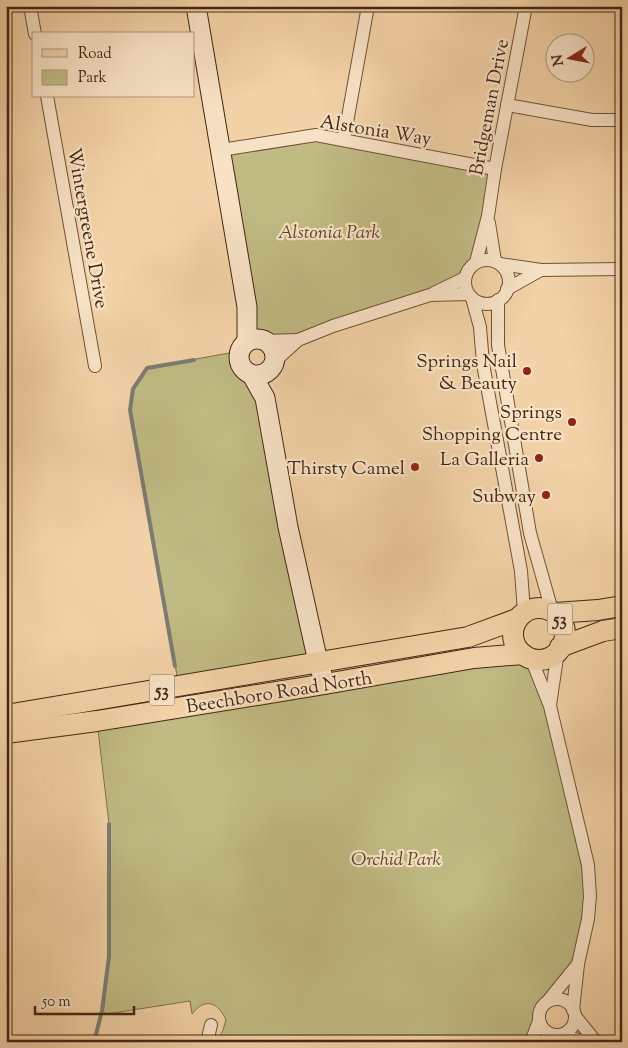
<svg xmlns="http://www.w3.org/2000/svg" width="628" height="1048" font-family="'Sorts Mill Goudy',serif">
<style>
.green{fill:#c0ba83;stroke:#82704b}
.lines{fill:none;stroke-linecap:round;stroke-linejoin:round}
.stream{stroke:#7b7c73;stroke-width:4}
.street-casing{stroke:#705238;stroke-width:14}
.secondary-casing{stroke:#442713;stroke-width:21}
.primary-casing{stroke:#442713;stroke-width:22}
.street{stroke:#f7e2c5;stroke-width:12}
.secondary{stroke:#f7e2c5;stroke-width:19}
.primary{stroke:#f2d2a6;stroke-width:20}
.poi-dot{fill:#8f2418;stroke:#f7e2c5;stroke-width:2}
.labels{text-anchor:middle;stroke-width:4.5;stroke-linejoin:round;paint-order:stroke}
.shield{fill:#f7e2c5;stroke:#7a5f48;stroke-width:1}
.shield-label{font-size:18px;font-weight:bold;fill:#442713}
.street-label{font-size:19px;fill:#442713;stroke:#f7e2c5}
.park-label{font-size:19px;font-style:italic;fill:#5d4429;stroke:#f7e2c5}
.poi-label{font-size:19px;fill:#442713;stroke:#f7e2c5;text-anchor:end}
</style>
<rect width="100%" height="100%" fill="#f2d2a6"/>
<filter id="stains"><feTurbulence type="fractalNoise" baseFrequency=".004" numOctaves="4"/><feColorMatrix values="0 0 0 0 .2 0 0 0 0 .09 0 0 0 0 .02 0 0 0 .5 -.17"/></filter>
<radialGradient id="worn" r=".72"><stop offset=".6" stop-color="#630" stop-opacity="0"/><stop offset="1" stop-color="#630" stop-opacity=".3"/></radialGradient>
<!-- green -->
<g class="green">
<path d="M316,135L495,169L476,262L471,267L465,278L333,326L265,341L259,339L247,307L221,150Z"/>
<path d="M240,351C238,362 242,370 252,375L318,662L179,687L130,410L133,389L147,368Z"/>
<path d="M531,658L588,865L583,946L541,1009L539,1021L531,1042H217L223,1030L226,1020C218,1002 205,997 192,1014L190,1001L107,1014L102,1011L109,956V824L97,721Z"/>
</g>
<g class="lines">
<!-- stream -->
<g class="stream">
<path d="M175,666L130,410L133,389L147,368L194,360"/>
<path d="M94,1042L102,1011L109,956V824"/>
</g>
<!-- street casing -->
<g class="street-casing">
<g id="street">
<path d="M30,6L35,34"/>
<path d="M47,96L95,366"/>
<path d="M507,105L592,120H622"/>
<path d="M344,139L368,6"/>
<path d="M221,150L316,135L495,169"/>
<path d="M489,223L495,261"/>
<circle cx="487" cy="282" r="22"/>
<path d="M476,262L488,216L495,169L526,6"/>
<path d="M500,264L541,270L622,269"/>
<path d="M507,289L541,270"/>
<path d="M434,293L465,278"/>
<path d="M472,298L480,327L483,364L521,571L524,612"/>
<path d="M498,300V345L530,533L552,611"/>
<path d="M265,341L298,340"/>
<path d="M275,361L298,340L333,326L430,295L468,294"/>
<path d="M531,658L550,706L588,865L590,896L588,919L578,964L573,1010"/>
<path d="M550,705L558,651"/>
<circle cx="557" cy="1017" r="18"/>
<path d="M548,1001L578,964"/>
<path d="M575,1016L596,1042"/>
<path d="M559,1035L587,1042"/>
<path d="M207,1042L211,1025"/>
<path d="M531,1042L539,1021"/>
</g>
</g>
<!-- secondary casing -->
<g class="secondary-casing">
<g id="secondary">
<path d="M196,6L247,307V342"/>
<circle cx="257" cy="357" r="18"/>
<path d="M252,375L265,398L288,527L318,662L325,684"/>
</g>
</g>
<!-- primary casing -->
<g class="primary-casing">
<g id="primary">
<circle cx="539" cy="634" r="26"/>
<path d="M555,613L598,610L622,606"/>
<path d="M560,647L603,631L622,628"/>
<path d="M6,715L468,637L517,619"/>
<path d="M6,733L97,721L325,684L474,658L523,654"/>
</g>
</g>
<!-- street -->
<use href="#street" class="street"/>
<!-- secondary -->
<use href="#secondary" class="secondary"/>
<!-- primary -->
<use href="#primary" class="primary"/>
</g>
<!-- markers -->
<g class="poi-dot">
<circle cx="527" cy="371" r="5"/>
<circle cx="572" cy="422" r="5"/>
<circle cx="539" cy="458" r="5"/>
<circle cx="415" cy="467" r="5"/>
<circle cx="546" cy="495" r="5"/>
</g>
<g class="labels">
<!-- shield labels -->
<g class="shield">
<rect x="547.5" y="603.5" width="25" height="31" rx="4"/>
<rect x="149.5" y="674.5" width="25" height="31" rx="4"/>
</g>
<g class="shield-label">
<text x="560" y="625">53</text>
<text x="162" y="696">53</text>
</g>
<!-- street labels -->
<g class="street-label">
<text transform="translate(488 107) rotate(-79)" y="7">Bridgeman Drive</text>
<text transform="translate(376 129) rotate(9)" y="7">Alstonia Way</text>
<text transform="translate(89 228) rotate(80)" y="7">Wintergreene Drive</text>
<text transform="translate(279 691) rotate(-9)" y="7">Beechboro Road North</text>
</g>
<!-- park labels -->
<g class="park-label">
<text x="329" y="238">Alstonia Park</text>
<text x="396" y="865">Orchid Park</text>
</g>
<!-- poi labels -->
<g class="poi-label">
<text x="517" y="367">Springs Nail<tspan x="517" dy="22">&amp; Beauty</tspan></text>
<text x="562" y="418">Springs<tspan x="562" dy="22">Shopping Centre</tspan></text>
<text x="529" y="465">La Galleria</text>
<text x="405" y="474">Thirsty Camel</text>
<text x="536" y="502">Subway</text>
</g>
</g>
<!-- margin -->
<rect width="628" height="1048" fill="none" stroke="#f2d2a6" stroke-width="25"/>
<rect x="8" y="8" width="613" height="1033" fill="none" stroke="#442713" stroke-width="2.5"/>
<rect x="12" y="12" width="603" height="1023" fill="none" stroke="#442713"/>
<!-- legend -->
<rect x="32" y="32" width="162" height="65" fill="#f7e2c5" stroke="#af977e"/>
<rect x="42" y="49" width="25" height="8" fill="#f2d2a6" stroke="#af977e"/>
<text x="78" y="58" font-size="15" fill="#442713">Road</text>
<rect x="42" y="70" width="25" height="15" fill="#c0ba83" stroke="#af977e"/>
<text x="78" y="82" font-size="15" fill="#442713">Park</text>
<!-- north arrow -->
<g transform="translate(570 58) rotate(260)"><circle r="24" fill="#f7e2c5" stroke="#af977e"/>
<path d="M0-4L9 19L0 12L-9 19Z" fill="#8f2418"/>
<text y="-8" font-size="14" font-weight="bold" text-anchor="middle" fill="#442713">N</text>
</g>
<!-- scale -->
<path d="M35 1006v8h99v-8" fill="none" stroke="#442713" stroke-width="2.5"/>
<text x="42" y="1006" font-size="15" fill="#442713" stroke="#f7e2c5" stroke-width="4" paint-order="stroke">50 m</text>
<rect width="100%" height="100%" filter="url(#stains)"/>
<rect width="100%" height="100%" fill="url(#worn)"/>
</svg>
